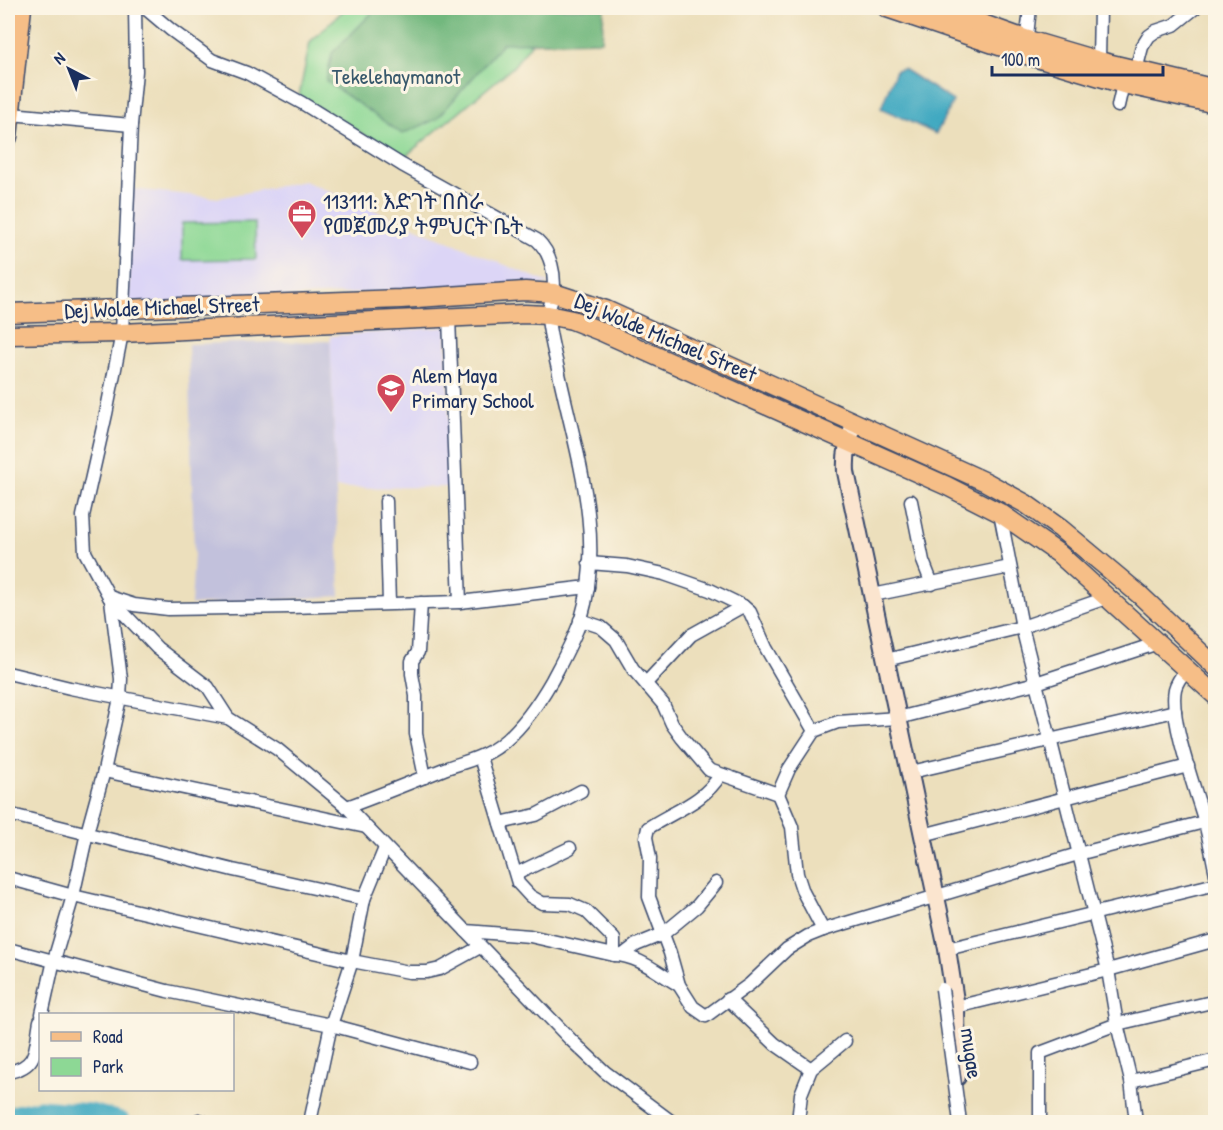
<svg xmlns="http://www.w3.org/2000/svg" width="1223" height="1130" font-family="'Patrick Hand','Noto Sans Ethiopic',sans-serif">
<style>
.built{fill:#dcd5f6}
.industrial{fill:#c2c1dc}
.green{fill:#8dd895;stroke:#54847a;stroke-width:1.5}
.forest{fill:#72b87e;stroke:#46746e;stroke-width:1.5}
.water{fill:#41a9c1;stroke:#2e6c90;stroke-width:1.5}
.lines{fill:none;stroke-linecap:round;stroke-linejoin:round}
.river{stroke:#41a9c1;stroke-width:21}
.minor-casing{stroke:#3a496c;stroke-width:15}
.secondary-casing{stroke:#3a496c;stroke-width:20}
.primary-casing{stroke:#3a496c;stroke-width:21}
.minor{stroke:#fff;stroke-width:12}
.secondary{stroke:#fbe5cf;stroke-width:16}
.primary{stroke:#f6be87;stroke-width:18}
.minor-bridge-casing{stroke:#3a496c;stroke-width:15;stroke-linecap:butt}
.minor-bridge{stroke:#fff;stroke-width:12}
.labels{text-anchor:middle;stroke-width:6;stroke-linejoin:round;paint-order:stroke}
.park-label{font-size:22px;fill:#38596c;stroke:#fcf5e5}
.poi-label{font-size:22px;fill:#1b2f5e;stroke:#fcf5e5;text-anchor:start}
.street-label{font-size:22px;fill:#1b2f5e;stroke:#fcf5e5}
</style>
<rect width="100%" height="100%" fill="#fcf5e5"/>
<filter id="ink" filterUnits="userSpaceOnUse"><feTurbulence type="fractalNoise" baseFrequency=".0167" numOctaves="2"/><feDisplacementMap in="SourceGraphic" scale="12" xChannelSelector="R" yChannelSelector="G"/><feConvolveMatrix kernelMatrix="1 2 1 2 8 2 1 2 1" color-interpolation-filters="sRGB"/></filter>
<filter id="wash" filterUnits="userSpaceOnUse"><feTurbulence type="fractalNoise" baseFrequency=".008" numOctaves="4" result="noise"/><feDisplacementMap in="SourceGraphic" scale="24" xChannelSelector="R" yChannelSelector="G"/><feGaussianBlur stdDeviation="1.35" result="paint"/><feColorMatrix in="noise" values="0 0 0 0 0 0 0 0 0 0 0 0 0 0 0 0 0 1.4 0 .05"/><feComposite in="paint" operator="in"/></filter>
<g filter="url(#wash)">
<rect width="100%" height="100%" fill="#ecdfbc"/>
<!-- built -->
<g class="built">
<path d="M304,181L551,284L129,304L132,189L219,198Z"/>
<path d="M446,327L451,487L336,488L330,336Z"/>
</g>
<!-- industrial -->
<path class="industrial" d="M330,341L340,596L191,605L194,553L188,344Z"/>
<!-- green -->
<g class="green">
<path d="M346,8H559L513,67L403,158L299,96L310,42Z"/>
<path d="M255,222L256,259L182,260V223Z"/>
</g>
<!-- forest -->
<path class="forest" d="M377,8H604L602,41L503,43L437,119L402,134L326,81L332,53Z"/>
<!-- water -->
<path class="water" d="M903,69L953,101L936,134L881,108L896,70Z"/>
<g class="lines">
<!-- river -->
<path class="river" d="M8,1117L40,1110L90,1114L120,1122"/>
</g>
</g>
<g filter="url(#ink)">
<g class="lines">
<!-- minor casing -->
<g class="minor-casing">
<g id="minor">
<path d="M135,8L136,71L131,125L122,333L106,414L83,516L85,552L111,600L157,648L208,687L228,718L277,749L347,807L571,1040L605,1072L672,1122"/>
<path d="M145,8L171,30L212,60L247,73L302,103L402,165L537,240C551,253 556,275 553,294C552,301 548,309 548,316C548,329 555,356 558,369C575,450 606,536 581,619C574,640 562,661 552,680C537,706 517,736 491,751C476,760 460,763 444,769C412,782 380,795 347,807"/>
<path d="M1026,45L1030,8"/>
<path d="M1099,61L1100,8"/>
<path d="M1136,70L1142,47L1149,36L1156,31L1174,25L1195,8"/>
<path d="M1118,106L1123,84"/>
<path d="M11,114L131,125"/>
<path d="M449,318L460,602"/>
<path d="M386,501L389,603"/>
<path d="M911,501L923,561L932,584"/>
<path d="M1000,513L1022,627L1108,970L1117,1024L1131,1081L1136,1122"/>
<path d="M589,563L627,566L664,574L710,590L743,606L750,612L766,648L814,731"/>
<path d="M873,595L1010,567"/>
<path d="M109,597L134,605L168,609L291,607L460,602L588,587"/>
<path d="M421,603L418,652L412,661V674L416,696V734L425,777"/>
<path d="M580,620L601,627L616,640L633,669L663,704L672,724L682,738L709,770L778,794L792,827L797,874L803,892L823,930"/>
<path d="M886,660L1022,627L1109,597"/>
<path d="M1187,669C1182,675 1177,681 1175,689C1169,718 1195,789 1204,819C1209,837 1212,856 1216,874"/>
<path d="M8,673L70,688L228,718"/>
<path d="M646,683L691,635L743,606"/>
<path d="M480,757L518,883L530,896L542,903L570,904L586,911L614,939V955"/>
<path d="M104,771L366,827"/>
<path d="M911,772L1175,711"/>
<path d="M720,775C704,802 674,811 648,828L646,837L650,858L649,897L670,953L679,985L693,1007L706,1016L750,984L787,949L808,936L823,930L1078,854L1216,819"/>
<path d="M778,794L789,769L814,731L838,722L898,718L1036,683L1158,643"/>
<path d="M8,814L233,870L364,899"/>
<path d="M500,823L536,815L581,791"/>
<path d="M923,835L1188,766"/>
<path d="M516,874L570,848"/>
<path d="M8,878L73,896L352,961L409,972H427L440,969L480,947"/>
<path d="M466,931L530,936L614,955C638,955 659,974 679,985"/>
<path d="M8,949L167,991L331,1025L470,1062"/>
<path d="M947,949L1216,884"/>
<path d="M623,955L636,945L663,934L697,906L716,883"/>
<path d="M728,999L775,1044L811,1069"/>
<path d="M956,1007L1108,970L1216,940"/>
<path d="M42,1014L54,960L73,896L87,833L104,771L120,698L121,679L111,600"/>
<path d="M8,1072C39,1067 35,1047 40,1021"/>
<path d="M1131,1081L1216,1060"/>
<path d="M199,1120L205,1122"/>
<path d="M310,1122L331,1025L352,961L364,899L385,848"/>
<path d="M798,1122L801,1094L811,1069L845,1041"/>
<path d="M1040,1122V1053L1117,1024L1216,1001"/>
</g>
</g>
<!-- secondary casing -->
<g class="secondary-casing">
<path id="secondary" d="M855,423C848,440 845,453 846,472L947,949L956,1007L957,1077"/>
</g>
<!-- primary casing -->
<g class="primary-casing">
<g id="primary">
<path d="M887,8L1023,54L1123,84L1216,104"/>
<path d="M938,8L1028,40L1099,61L1216,89"/>
<path d="M8,137L22,8"/>
<path d="M8,313L401,299L525,291L554,293L606,310L986,482L1026,504L1061,529L1140,595L1216,667"/>
<path d="M8,335L122,333L525,314L548,315L572,320L600,331L947,486L1000,513L1058,553L1216,696"/>
</g>
</g>
<!-- minor -->
<use href="#minor" class="minor"/>
<!-- secondary -->
<use href="#secondary" class="secondary"/>
<!-- primary -->
<use href="#primary" class="primary"/>
<!-- minor-bridge casing -->
<g class="minor-bridge-casing">
<path id="minor-bridge" d="M942,989L960,1122"/>
</g>
<!-- minor-bridge -->
<use href="#minor-bridge" class="minor-bridge"/>
</g>
</g>
<!-- icons -->
<defs>
<g id="office-pin" transform="scale(1.5)"><path d="M0 17L-7.5 6A9.5 9.5 0 1 1 7.5 6Z" fill="#d1495b" stroke="#fcf5e5"/><path d="M-6-3h4V-5.5h4V-3h4V5H-6ZM-1-4.5V-3h2v-1.5ZM-6 0V1H6V0Z" fill="#fff"/></g>
<g id="school-pin" transform="scale(1.5)"><path d="M0 17L-7.5 6A9.5 9.5 0 1 1 7.5 6Z" fill="#d1495b" stroke="#fcf5e5"/><path d="M0-5L7-2L0 1L-7-2ZM-4 1L0 2.5L4 1V4Q0 6-4 4Z" fill="#fff"/></g>
</defs>
<g fill-rule="evenodd">
<use href="#office-pin" x="302" y="214"/>
<use href="#school-pin" x="391" y="388"/>
</g>
<g class="labels">
<!-- park labels -->
<g class="park-label">
<text x="396" y="84">Tekelehaymanot</text>
</g>
<!-- poi labels -->
<g class="poi-label">
<text x="323" y="209">113111: እድገት በስራ<tspan x="323" dy="25">የመጀመሪያ ትምህርት ቤት</tspan></text>
<text x="412" y="383">Alem Maya<tspan x="412" dy="25">Primary School</tspan></text>
</g>
<!-- street labels -->
<g class="street-label">
<text transform="translate(162 307) rotate(-2)" y="8">Dej Wolde Michael Street</text>
<text transform="translate(666 337) rotate(23)" y="8">Dej Wolde Michael Street</text>
<text transform="translate(972 1053) rotate(82)" y="8">mugae</text>
</g>
</g>
<!-- margin -->
<rect width="1223" height="1130" fill="none" stroke="#fcf5e5" stroke-width="30"/>
<!-- legend -->
<rect x="39" y="1013" width="195" height="78" fill="#fcf5e5" stroke="#a2a6af" stroke-width="1.5"/>
<rect x="51" y="1032" width="30" height="9" fill="#f6be87" stroke="#a2a6af" stroke-width="1.5"/>
<text x="93" y="1043" font-size="18" fill="#1b2f5e">Road</text>
<rect x="51" y="1058" width="30" height="18" fill="#8dd895" stroke="#a2a6af" stroke-width="1.5"/>
<text x="93" y="1073" font-size="18" fill="#1b2f5e">Park</text>
<!-- north arrow -->
<g transform="translate(69 69) rotate(318)" stroke="#fcf5e5" stroke-width="4.5" paint-order="stroke">
<path d="M0-4.5L10 22L0 15L-10 22Z" fill="#1b2f5e"/>
<text y="-9" font-size="16" font-weight="bold" text-anchor="middle" fill="#1b2f5e">N</text>
</g>
<!-- scale -->
<path d="M992 66v9h171v-9" fill="none" stroke="#1b2f5e" stroke-width="3"/>
<text x="1001" y="66" font-size="18" fill="#1b2f5e" stroke="#fcf5e5" stroke-width="4.5" paint-order="stroke">100 m</text>
</svg>
